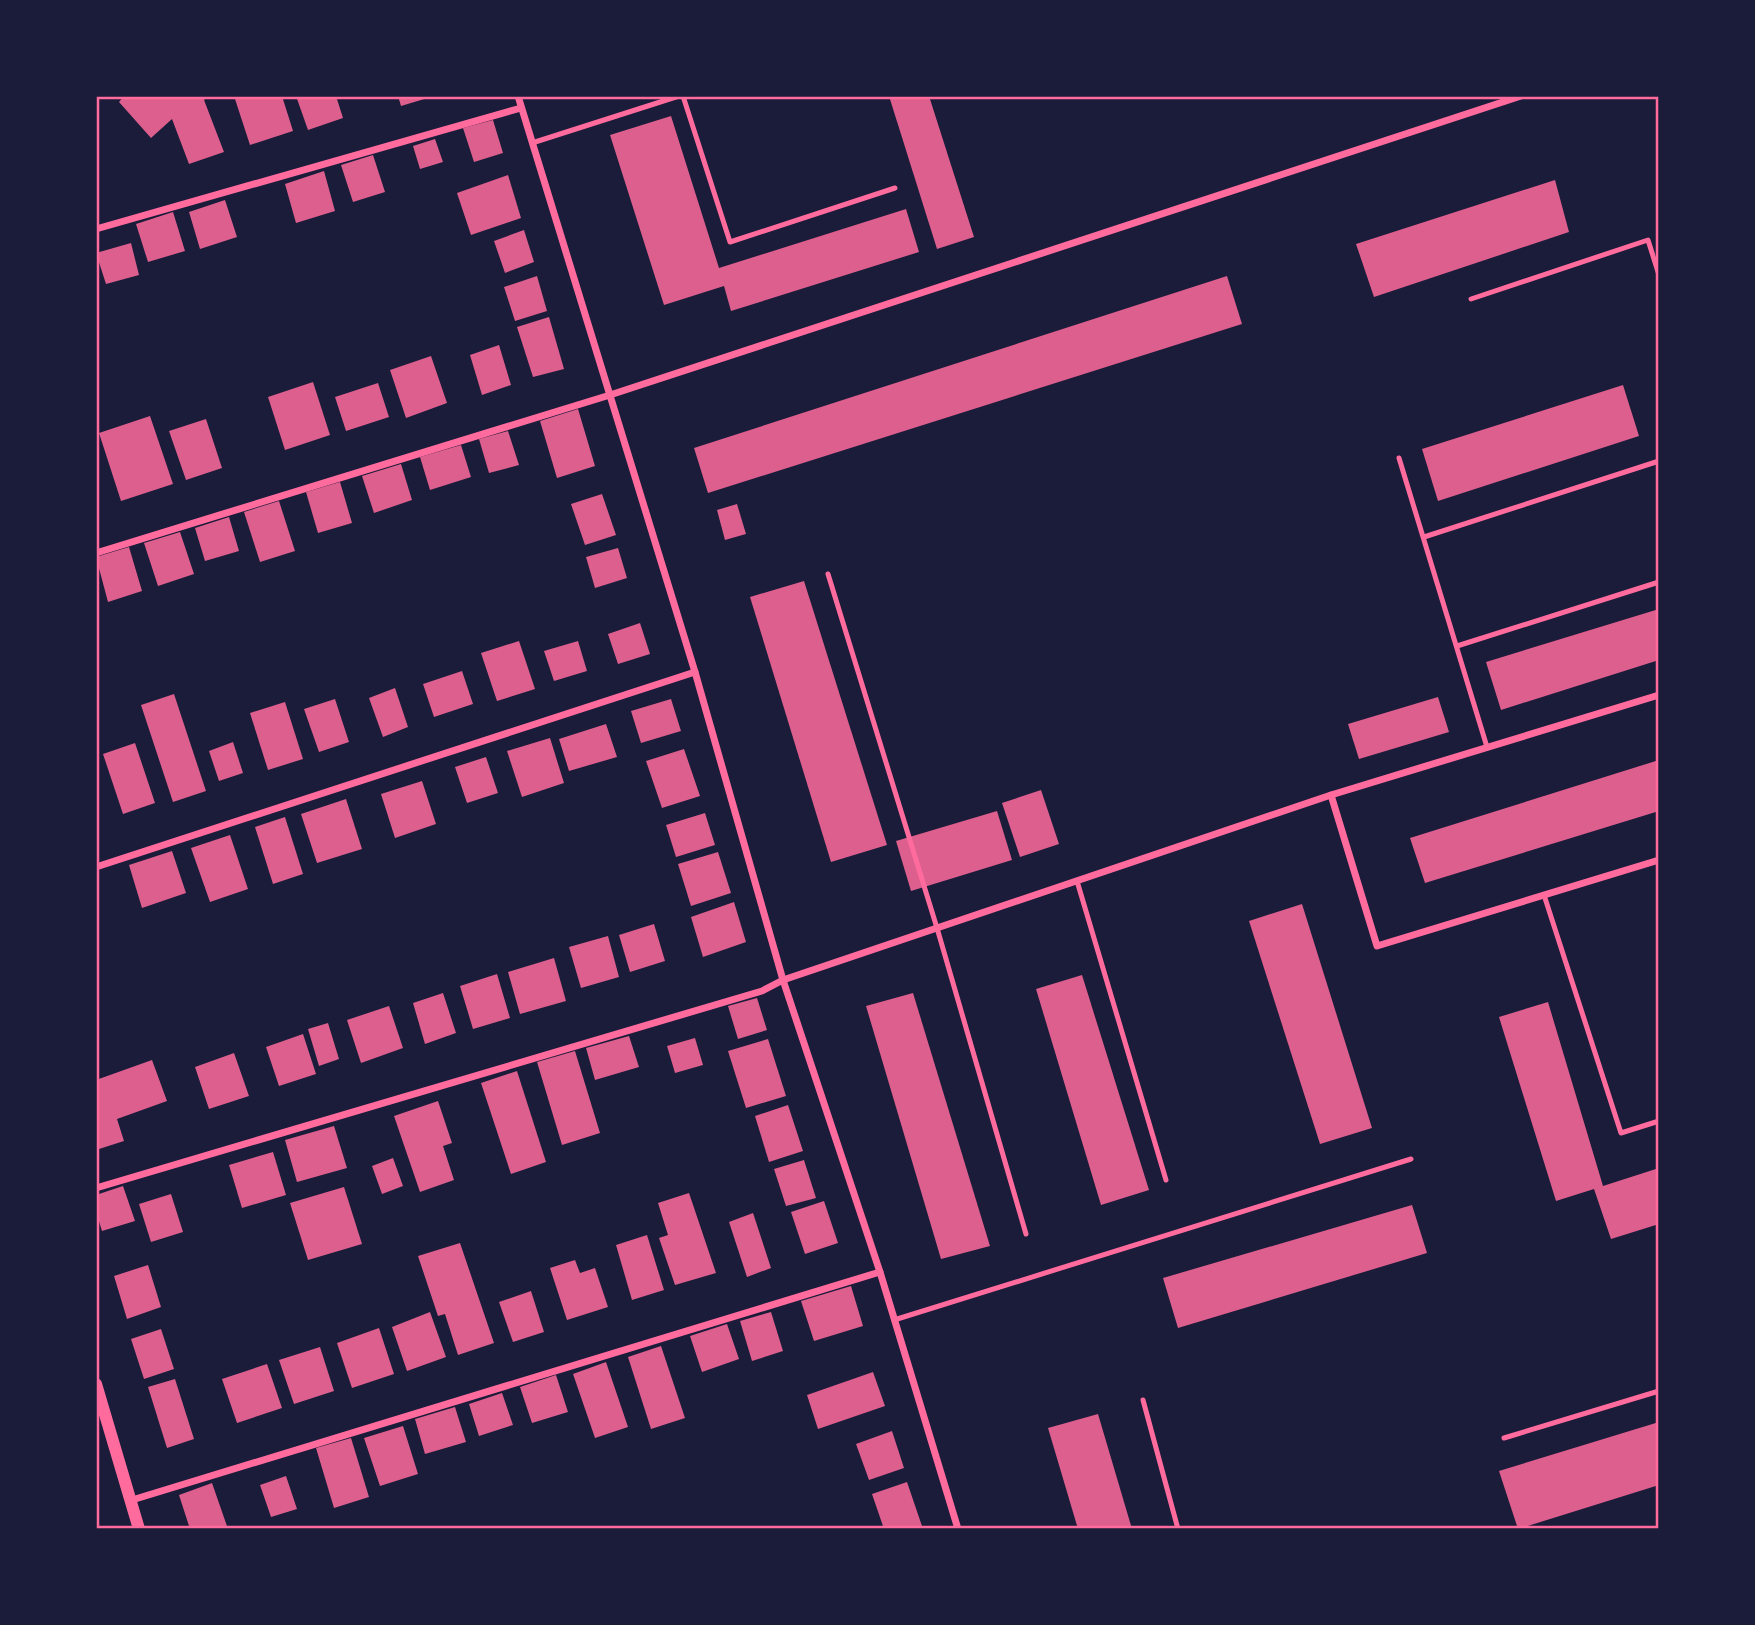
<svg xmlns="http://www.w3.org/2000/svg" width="1755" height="1625" font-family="Raleway,sans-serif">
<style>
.building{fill:#dd5f8e}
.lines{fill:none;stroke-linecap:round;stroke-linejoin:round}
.service{stroke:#ff6b9d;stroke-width:5}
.minor{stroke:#ff6b9d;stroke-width:7}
.tertiary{stroke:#ff6b9d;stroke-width:12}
.neatline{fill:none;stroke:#ff6b9d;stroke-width:2.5}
</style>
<rect width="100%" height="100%" fill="#1b1b3a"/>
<!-- building -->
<g class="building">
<path d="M124,96H208L204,100L224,152L189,164L172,119L151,138L119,102Z"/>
<path d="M234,96H282L293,131L250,145Z"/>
<path d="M296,96H336L343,118L308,130Z"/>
<path d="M398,96H431V97L401,106Z"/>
<path d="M889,96H929L974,237L937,249Z"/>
<path d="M671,116L719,268L906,209L919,252L731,311L724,286L664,305L610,135Z"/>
<path d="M493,120L503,153L474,162L463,128Z"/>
<path d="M435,139L443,162L420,169L413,146Z"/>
<path d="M373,155L385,192L353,202L341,165Z"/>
<path d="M324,171L335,211L296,223L285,184Z"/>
<path d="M508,175L521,218L471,235L457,193Z"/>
<path d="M1555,180L1569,232L1374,297L1356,244Z"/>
<path d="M225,200L237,237L200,249L189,212Z"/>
<path d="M173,212L185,251L148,262L136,224Z"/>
<path d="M524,230L534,262L505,273L494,241Z"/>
<path d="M131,243L139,275L106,284L96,253Z"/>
<path d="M537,276L547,311L515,321L504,287Z"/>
<path d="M1227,276L1242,324L708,493L694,448Z"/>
<path d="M549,317L564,369L533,377L517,327Z"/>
<path d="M499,345L511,385L482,395L470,355Z"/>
<path d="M431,356L447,403L406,418L390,370Z"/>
<path d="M313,382L330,435L285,450L268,397Z"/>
<path d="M378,383L389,417L346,431L335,397Z"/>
<path d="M1623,385L1639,436L1438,501L1422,449Z"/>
<path d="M578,409L595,466L557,478L540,421Z"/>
<path d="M150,416L173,484L121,501L99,433Z"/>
<path d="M206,419L222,468L186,480L169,431Z"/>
<path d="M508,431L519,465L489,473L479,439Z"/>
<path d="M461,445L471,477L430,490L420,457Z"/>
<path d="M401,464L412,500L374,513L362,476Z"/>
<path d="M340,482L352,523L318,533L306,492Z"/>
<path d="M602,494L616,535L585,545L571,504Z"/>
<path d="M279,501L295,551L260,562L244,512Z"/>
<path d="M737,504L746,534L725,540L717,510Z"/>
<path d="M229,517L239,551L205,561L195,528Z"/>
<path d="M180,532L194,574L158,586L144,543Z"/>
<path d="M129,547L142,591L108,602L96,557Z"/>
<path d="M618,548L627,578L595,588L586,557Z"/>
<path d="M804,581L887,845L831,862L750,597Z"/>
<path d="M1659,609V660L1501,710L1486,662Z"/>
<path d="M640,623L650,654L618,664L608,634Z"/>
<path d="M519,641L535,689L497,701L481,653Z"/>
<path d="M578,641L587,671L554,681L544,651Z"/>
<path d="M462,671L473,704L434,717L423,684Z"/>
<path d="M395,688L408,727L383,737L369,698Z"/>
<path d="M174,694L206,791L173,802L141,705Z"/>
<path d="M1438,697L1449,732L1359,759L1348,724Z"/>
<path d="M335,699L349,742L319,752L304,709Z"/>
<path d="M671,699L681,731L641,743L631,711Z"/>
<path d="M285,702L303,759L268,770L250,713Z"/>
<path d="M606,724L617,757L569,771L559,739Z"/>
<path d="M550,738L564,783L522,797L507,751Z"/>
<path d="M233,742L243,773L219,781L209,751Z"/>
<path d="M135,743L155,803L123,814L103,754Z"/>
<path d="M684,749L700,796L662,808L646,761Z"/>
<path d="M486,757L498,793L467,803L455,767Z"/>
<path d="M1659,760V811L1425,883L1410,838Z"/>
<path d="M422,781L436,824L395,838L381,794Z"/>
<path d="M1041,790L1059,844L1020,857L1002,803Z"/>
<path d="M346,799L362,849L317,863L301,814Z"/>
<path d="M997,811L1012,860L911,891L896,841Z"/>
<path d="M705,813L715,845L676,857L666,825Z"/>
<path d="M285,817L303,874L273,884L255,827Z"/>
<path d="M230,835L248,889L210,902L191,848Z"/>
<path d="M172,851L186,893L142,908L129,865Z"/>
<path d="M718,852L731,893L691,906L678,864Z"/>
<path d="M734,902L746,942L703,957L691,917Z"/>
<path d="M1302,904L1372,1128L1320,1144L1249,921Z"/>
<path d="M654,924L665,961L630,972L619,935Z"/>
<path d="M608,936L619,977L581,988L569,947Z"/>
<path d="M554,958L566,1001L520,1014L508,972Z"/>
<path d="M497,974L510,1018L473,1029L460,986Z"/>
<path d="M1082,975L1149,1190L1101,1205L1036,989Z"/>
<path d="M443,993L456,1033L425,1044L413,1003Z"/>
<path d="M913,993L990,1246L941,1259L866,1006Z"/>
<path d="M757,998L767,1030L738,1039L728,1006Z"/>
<path d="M1548,1002L1603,1186L1659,1168V1224L1611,1239L1594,1189L1556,1201L1499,1017Z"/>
<path d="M389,1006L403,1048L361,1063L347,1020Z"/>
<path d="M328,1023L339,1059L319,1066L308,1029Z"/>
<path d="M303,1034L316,1074L279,1086L266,1047Z"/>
<path d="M629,1036L639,1067L595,1080L586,1048Z"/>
<path d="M695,1038L703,1065L675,1073L667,1046Z"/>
<path d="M768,1039L786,1096L746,1108L728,1051Z"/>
<path d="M575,1051L600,1133L562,1145L537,1062Z"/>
<path d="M234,1053L249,1096L209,1109L195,1067Z"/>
<path d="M152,1060L167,1101L117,1119L124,1141L96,1150V1080Z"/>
<path d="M517,1071L546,1162L511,1174L481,1083Z"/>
<path d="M438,1101L452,1143L443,1146L454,1180L420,1192L394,1116Z"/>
<path d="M788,1105L803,1151L769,1162L755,1116Z"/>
<path d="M334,1126L347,1168L297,1182L285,1140Z"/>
<path d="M273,1152L286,1195L242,1208L229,1165Z"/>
<path d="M393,1158L403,1186L382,1194L372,1166Z"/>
<path d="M804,1160L816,1198L786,1206L774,1169Z"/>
<path d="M123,1186L135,1221L102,1231L96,1212V1195Z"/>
<path d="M344,1187L362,1244L308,1260L290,1203Z"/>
<path d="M689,1193L716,1273L675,1285L659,1238L668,1235L658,1203Z"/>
<path d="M171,1194L183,1232L151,1242L139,1204Z"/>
<path d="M824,1201L838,1243L805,1254L791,1212Z"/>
<path d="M1412,1205L1427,1253L1178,1328L1163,1278Z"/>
<path d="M753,1213L771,1268L747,1277L729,1222Z"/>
<path d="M647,1235L664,1290L632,1300L616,1245Z"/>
<path d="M460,1243L494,1343L458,1355L445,1314L438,1316L418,1256Z"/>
<path d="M575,1260L580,1273L595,1268L608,1307L567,1320L550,1268Z"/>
<path d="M148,1265L161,1307L127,1319L114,1276Z"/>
<path d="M851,1286L863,1326L814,1341L801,1301Z"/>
<path d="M531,1291L544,1332L513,1342L499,1302Z"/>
<path d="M430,1312L446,1357L407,1371L392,1327Z"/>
<path d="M771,1312L783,1351L752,1361L740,1321Z"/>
<path d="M727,1324L739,1359L702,1372L690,1336Z"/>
<path d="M379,1328L394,1374L352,1388L337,1343Z"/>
<path d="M161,1329L174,1369L144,1379L131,1339Z"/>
<path d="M661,1346L685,1418L651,1429L628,1357Z"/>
<path d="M320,1347L334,1391L294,1404L279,1360Z"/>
<path d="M606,1362L628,1427L595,1438L573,1374Z"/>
<path d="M267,1364L282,1408L237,1423L222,1379Z"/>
<path d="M873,1372L885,1406L818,1429L807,1395Z"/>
<path d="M556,1375L568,1412L532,1423L520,1387Z"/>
<path d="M175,1379L194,1439L167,1448L148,1387Z"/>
<path d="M502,1393L513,1425L479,1436L469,1404Z"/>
<path d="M455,1407L466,1442L425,1454L415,1419Z"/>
<path d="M1098,1414L1132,1529H1078L1048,1428Z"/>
<path d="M1659,1422V1485L1518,1529L1499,1471Z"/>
<path d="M403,1426L418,1474L380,1486L364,1438Z"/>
<path d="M892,1431L904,1468L869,1480L856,1444Z"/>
<path d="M351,1438L369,1497L334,1508L316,1448Z"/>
<path d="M286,1476L297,1509L271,1517L260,1485Z"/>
<path d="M907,1482L923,1529H884L872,1494Z"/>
<path d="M212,1483L228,1529H190L179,1495Z"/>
</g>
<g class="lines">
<!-- service -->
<g class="service">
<path d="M683,96L730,242L895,188"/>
<path d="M532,143L679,96"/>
<path d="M1471,299L1648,240L1659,275"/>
<path d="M1399,458L1487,747"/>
<path d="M1424,537L1659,461"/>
<path d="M828,574L937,928L1026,1234"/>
<path d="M1457,646L1659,582"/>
<path d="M1077,881L1166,1180"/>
<path d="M1544,895L1621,1133L1659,1121"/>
<path d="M894,1320L1411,1159"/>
<path d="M1143,1400L1178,1529"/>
<path d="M1504,1438L1659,1391"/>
</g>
<!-- minor -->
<g class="minor">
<path d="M518,96L695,672L783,980L880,1272L958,1529"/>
<path d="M96,229L521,108"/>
<path d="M96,553L610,395L1521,96"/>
<path d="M1331,795L1377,946L1659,860"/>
<path d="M96,867L695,672"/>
<path d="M96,1188L762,991L783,980L1331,795L1659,695"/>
<path d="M132,1500L880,1272"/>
</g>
<!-- tertiary -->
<path class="tertiary" d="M96,1384L139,1529"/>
</g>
<!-- border -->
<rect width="1755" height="1625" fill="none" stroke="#1b1b3a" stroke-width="196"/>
<rect x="98" y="98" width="1559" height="1429" class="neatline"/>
</svg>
